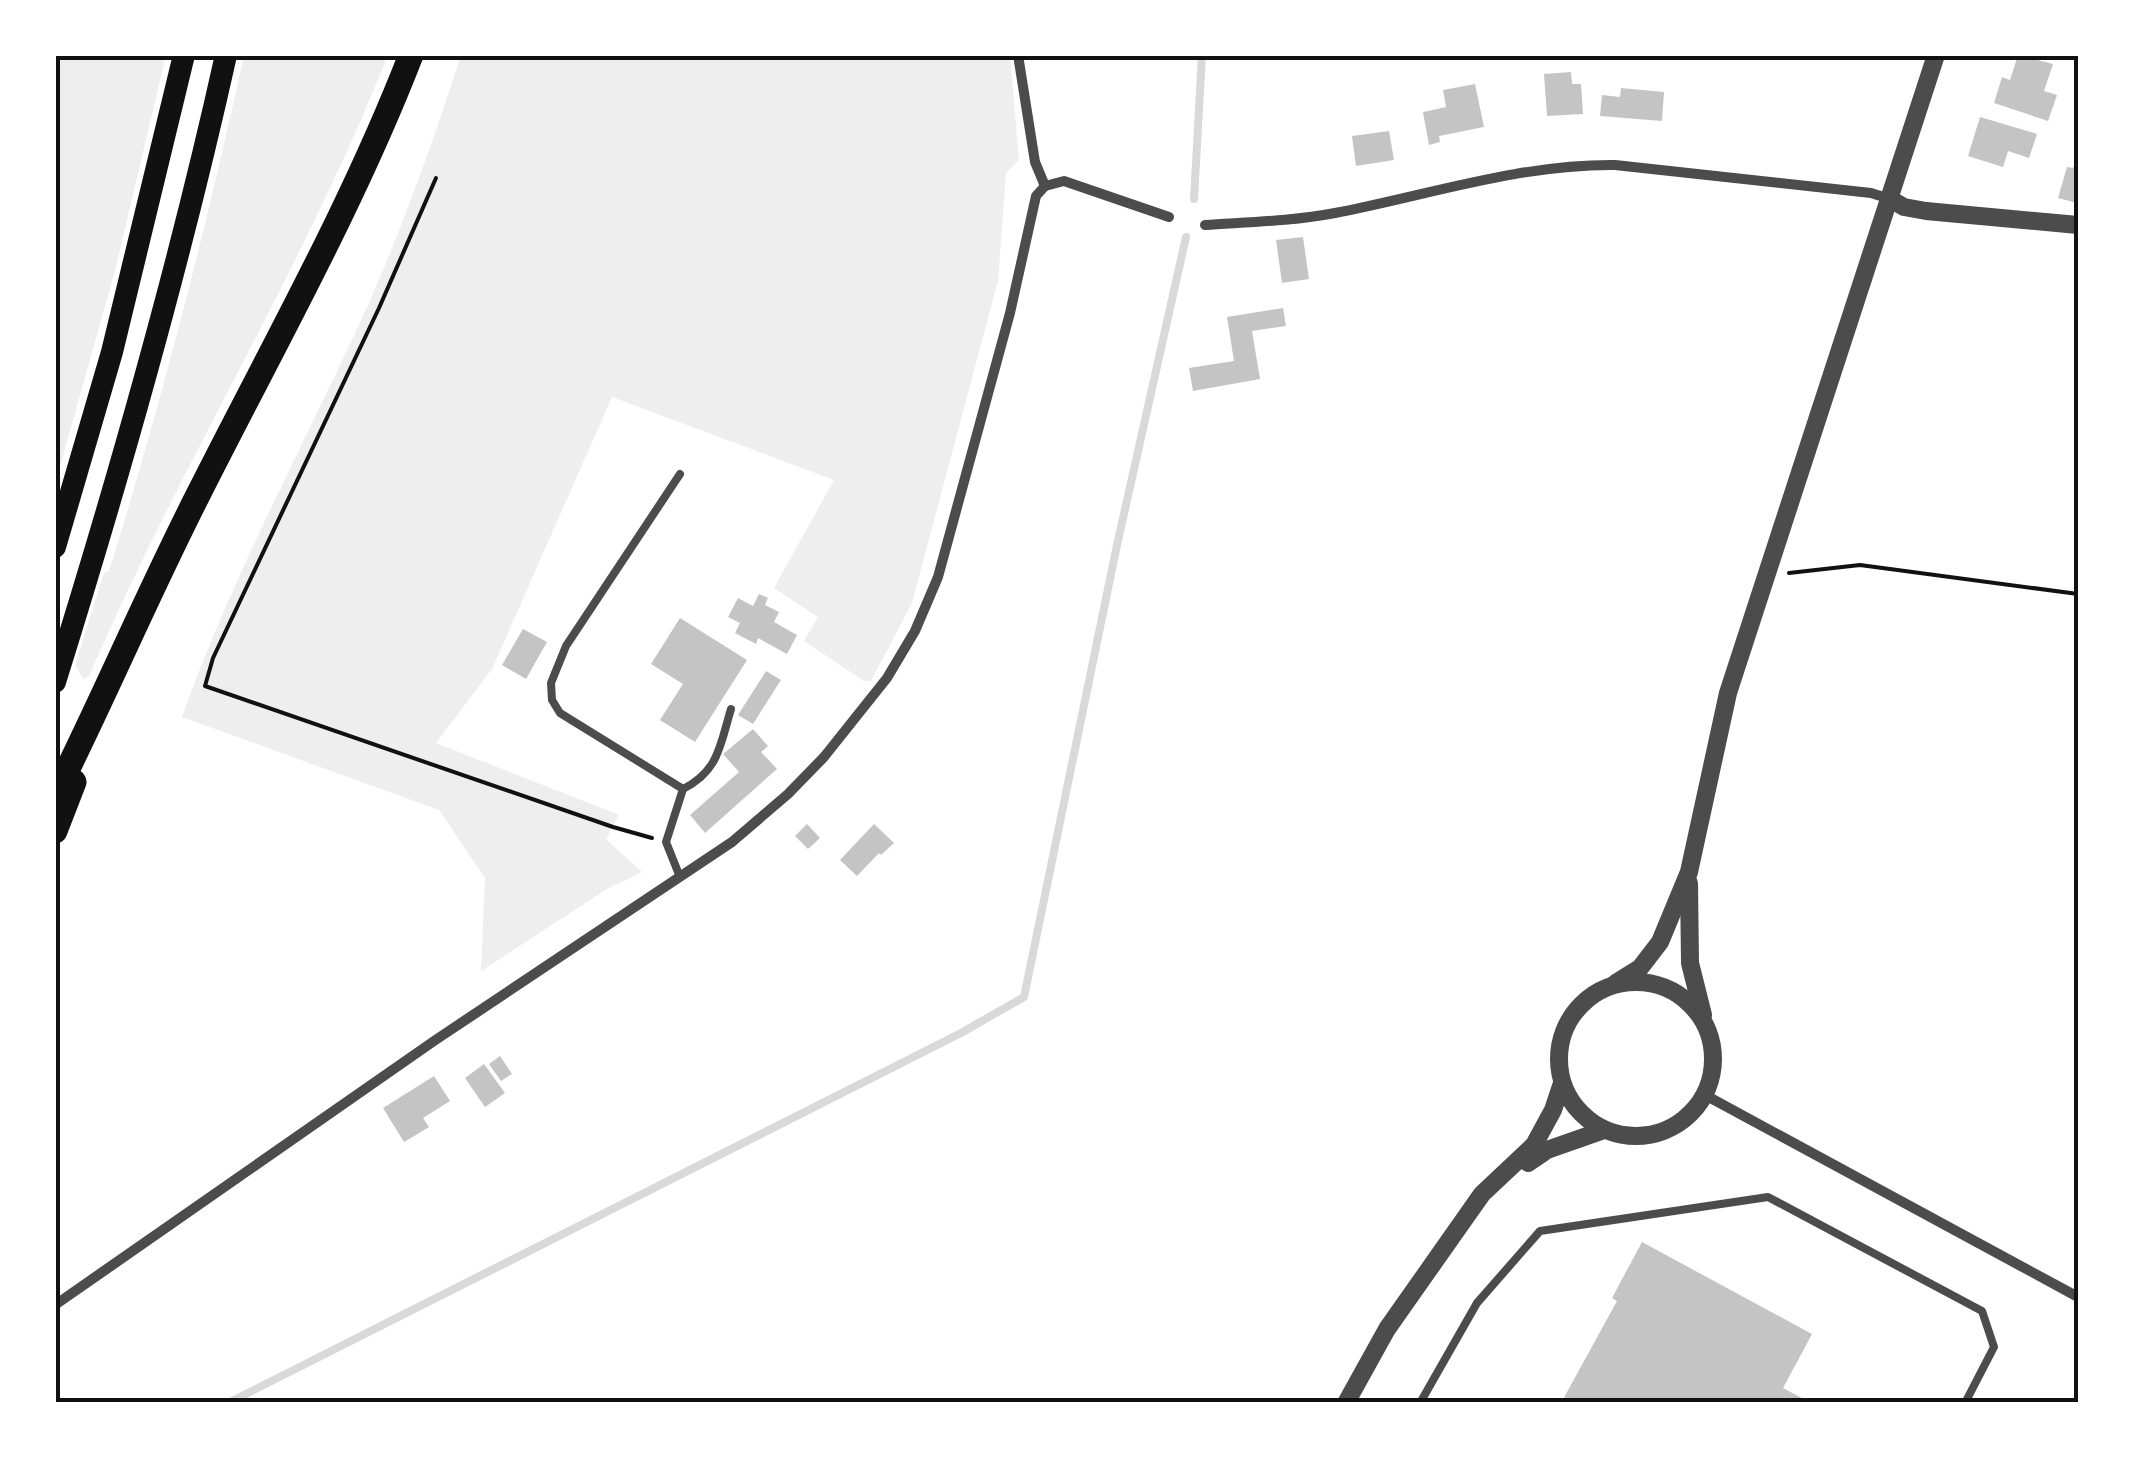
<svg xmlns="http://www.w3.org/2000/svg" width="2133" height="1458" font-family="'Sofia Sans Condensed',sans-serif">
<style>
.green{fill:#eee}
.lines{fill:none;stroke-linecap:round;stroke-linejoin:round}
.stream{stroke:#d9d9d9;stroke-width:8}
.building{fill:#c4c4c4}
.path{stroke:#111;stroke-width:4}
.service{stroke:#4c4c4c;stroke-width:8}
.minor{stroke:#4c4c4c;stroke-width:10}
.tertiary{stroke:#4c4c4c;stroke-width:18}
.primary{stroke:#111;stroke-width:22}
.trunk{stroke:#111;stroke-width:25}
.neatline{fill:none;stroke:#111;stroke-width:4}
</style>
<rect width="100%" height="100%" fill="#fff"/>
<!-- green -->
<g class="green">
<path d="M55,55H166L115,271L55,484Z"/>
<path d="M244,55H388C303,269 180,465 89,676L83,679L75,665L104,573L109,571C162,401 206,229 244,55Z"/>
<path d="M461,55H1010L1019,160L1006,173L998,281L912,603L871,681H864L804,641L818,617L774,588L834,480L612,397L492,669L436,743L619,815L606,839L642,872L607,889L481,971L485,878L439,810L182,717C230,582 298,456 358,327C399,238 431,148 461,55Z"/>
</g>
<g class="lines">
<!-- stream -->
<g class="stream">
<path d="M1194,199L1202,55"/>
<path d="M228,1403L961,1033L1024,997L1117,545L1186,237"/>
</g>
</g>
<!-- building -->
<g class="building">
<path d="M2018,55L2053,64L2044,91L2057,95L2048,121L1994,103L2002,77L2010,80Z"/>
<path d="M1571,72L1572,84H1581L1583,114L1547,116L1544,74Z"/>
<path d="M1475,84L1484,127L1439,136L1440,142L1429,145L1423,112L1446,107L1443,90Z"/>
<path d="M1621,88L1664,92L1662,121L1600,116L1602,95L1620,97Z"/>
<path d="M1980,117L2037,134L2029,158L2008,151L2003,167L1968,156Z"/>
<path d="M1389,131L1394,160L1356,166L1352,136Z"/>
<path d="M2077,156H2078L2077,203L2058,198L2067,167L2073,168Z"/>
<path d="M1303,237L1309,279L1282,283L1276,240Z"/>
<path d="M1283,308L1286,326L1252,331L1260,379L1193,391L1189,368L1234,361L1227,317Z"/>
<path d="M759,594L768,598L765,605L779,612L774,622L797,635L787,654L758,638L756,644L735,633L740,623L728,617L738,598L753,606Z"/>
<path d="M680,618L747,660L695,742L660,720L683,684L651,664Z"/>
<path d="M523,629L547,642L526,679L502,665Z"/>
<path d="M766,671L781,680L753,724L738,715Z"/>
<path d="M753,729L768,746L761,752L777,769L705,833L690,815L739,772L723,754Z"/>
<path d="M807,824L820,838L808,849L795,836Z"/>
<path d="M874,824L894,843L881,855L879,853L857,876L840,860Z"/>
<path d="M500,1056L512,1074L501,1081L489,1064Z"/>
<path d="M484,1064L505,1093L485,1107L465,1078Z"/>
<path d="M434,1076L450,1101L423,1118L429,1127L404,1142L383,1108Z"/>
<path d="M1642,1242L1812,1334L1783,1388L1811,1403H1561L1617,1301L1612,1298Z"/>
</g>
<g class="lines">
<!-- path -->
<g class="path">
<path d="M436,178L379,308L213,658L205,686L613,827L652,838"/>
<path d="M1789,573L1860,565L2078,594"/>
</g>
<!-- service -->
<g class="service">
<path d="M680,474L566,646L551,683L552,700L560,713L683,789L666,842L680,877"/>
<path d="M683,789C719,771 720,745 731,709"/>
<path d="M1420,1403L1477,1303L1540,1231L1768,1197L1982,1311L1994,1347L1965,1403"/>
</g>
<!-- minor -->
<g class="minor">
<path d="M1018,55L1035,162L1045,186"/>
<path d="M1205,225C1249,222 1293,221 1335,213C1428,195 1520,164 1615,165L1871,193L1890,199"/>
<path d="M1705,1095L2078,1297"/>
<path d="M55,1305L434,1041L732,842L788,794L824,757L887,678L915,631L938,577L1010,313L1036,196L1045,186L1064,181L1169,217"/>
</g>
<!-- tertiary -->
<g class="tertiary">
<path d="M1890,199L1904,207L1926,211L2078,225"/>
<path d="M1689,883L1690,963L1703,1015"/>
<circle cx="1636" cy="1059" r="77"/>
<path d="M1616,983L1640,968L1660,942L1689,872L1728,693L1936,55"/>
<path d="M1528,1163L1547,1150L1604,1130"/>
<path d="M1346,1403L1387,1329L1482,1194L1534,1145L1553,1110L1562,1083"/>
</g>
<!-- primary -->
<g class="primary">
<path d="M55,547L112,352L184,55"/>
<path d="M55,682C120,474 179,267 226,55"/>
</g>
<!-- trunk -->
<g class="trunk">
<path d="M55,795C105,695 148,593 199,493C272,348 352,207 411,55"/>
<path d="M55,831L74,782"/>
</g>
</g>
<!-- border -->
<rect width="2133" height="1458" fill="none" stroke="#ffffff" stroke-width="115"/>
<rect x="58" y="58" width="2018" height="1342" class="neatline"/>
</svg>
